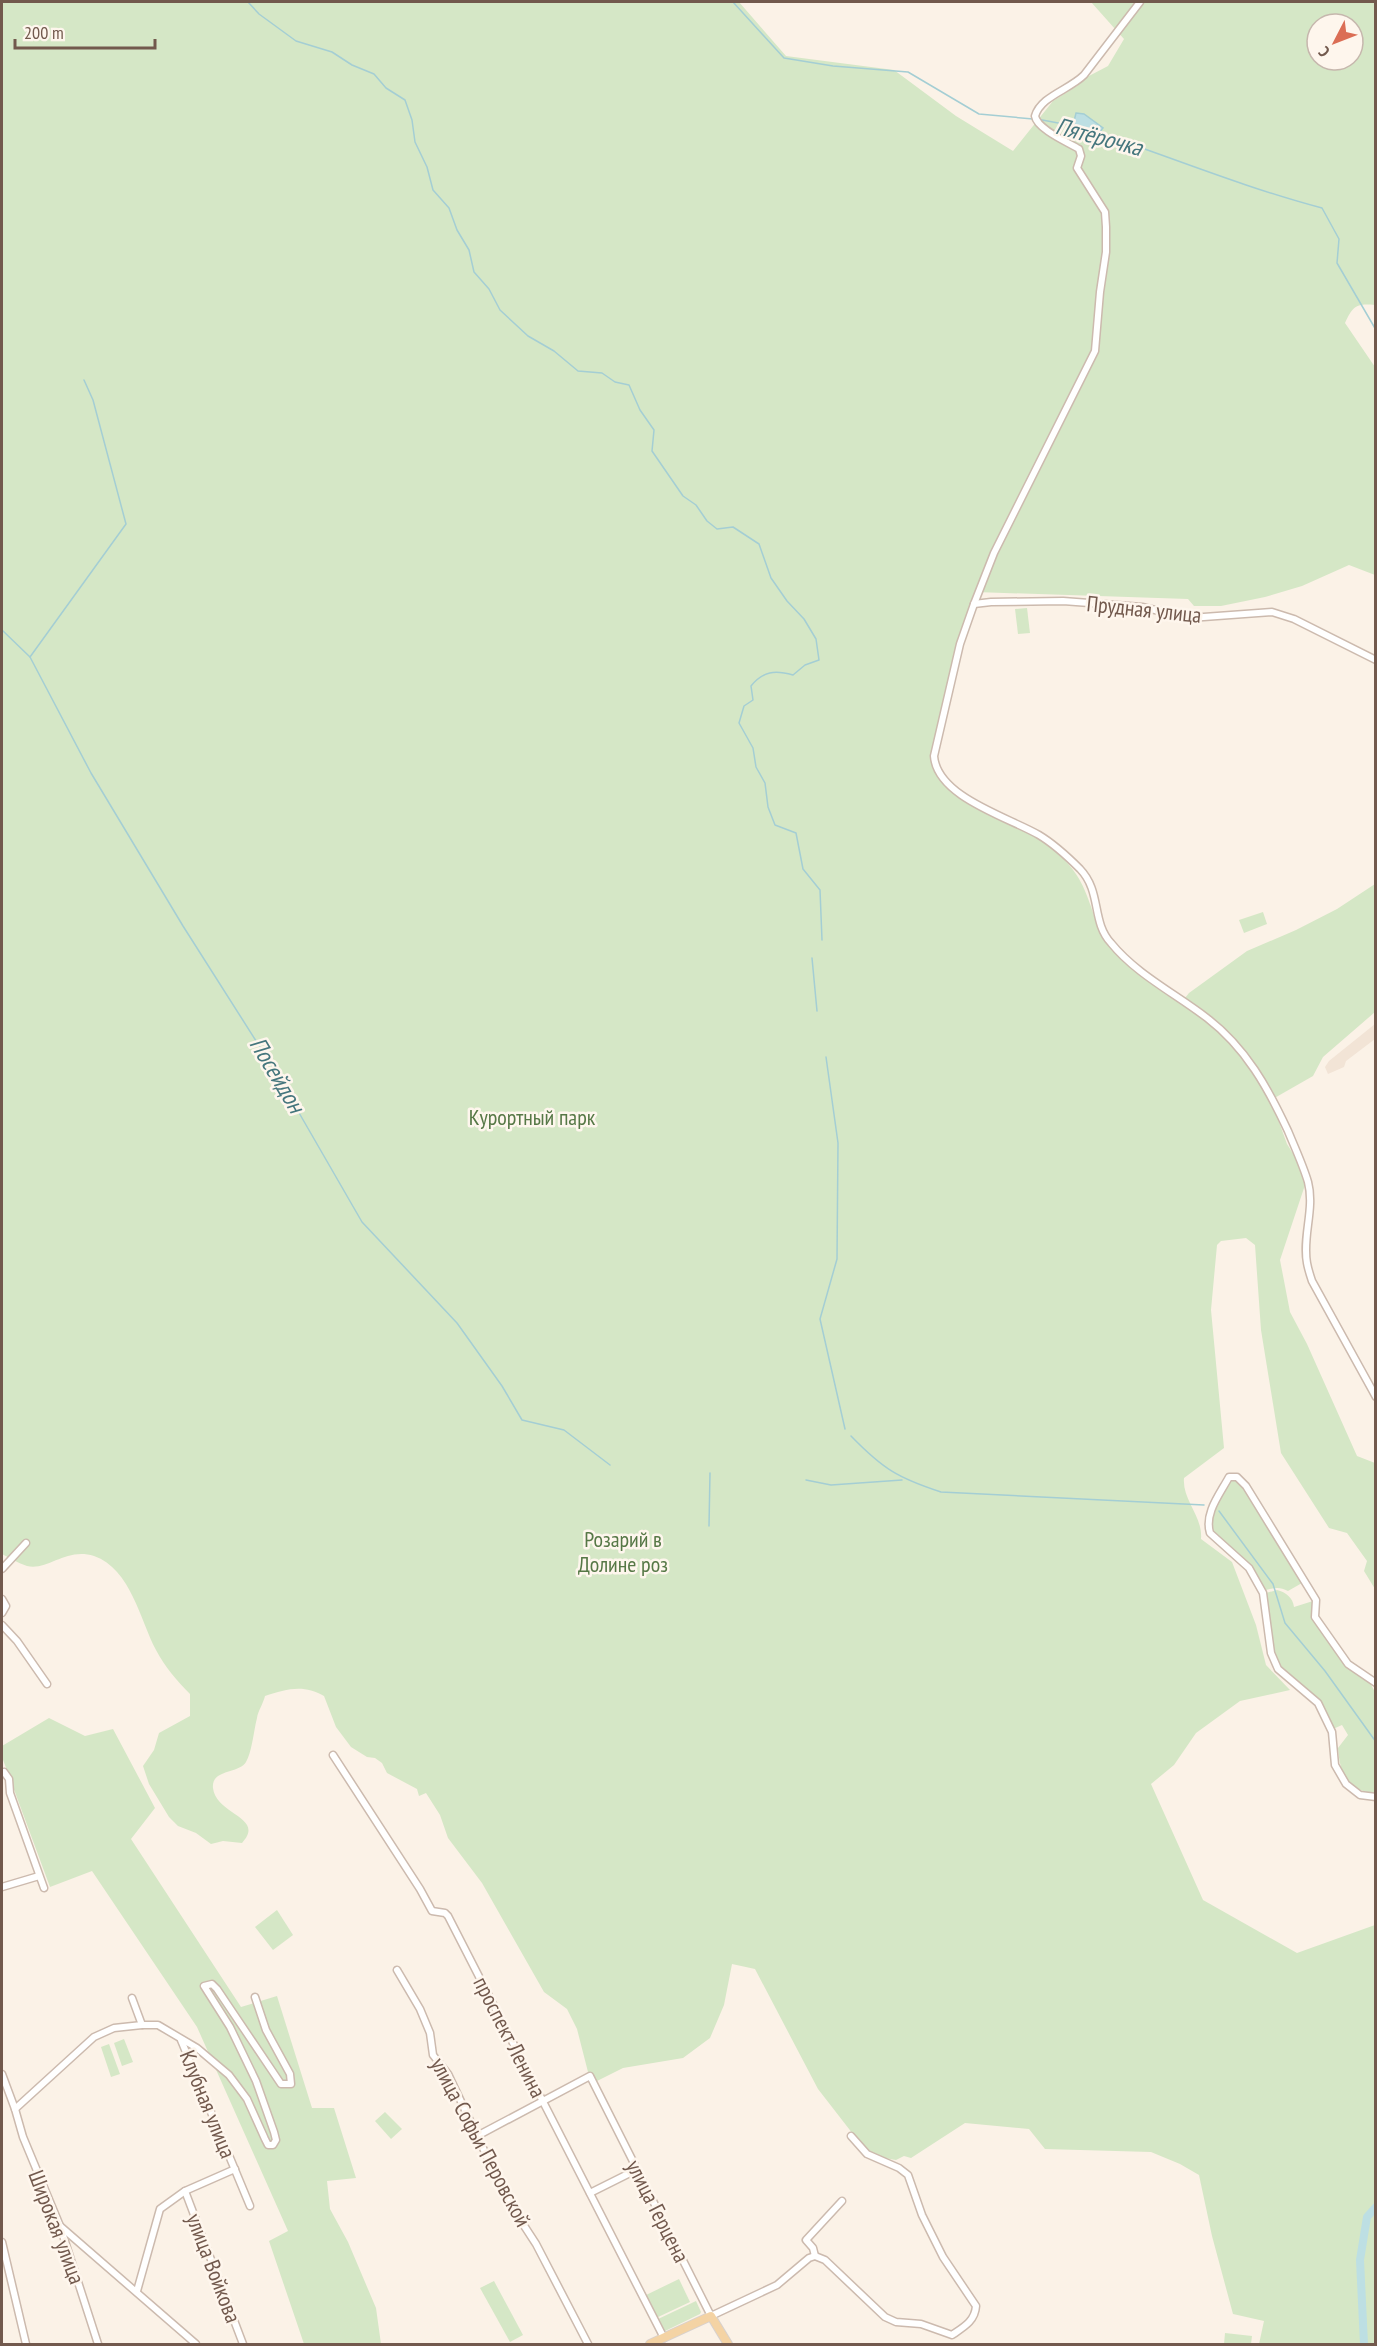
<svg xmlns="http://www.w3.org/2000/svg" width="1377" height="2346" font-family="'PT Sans Narrow',sans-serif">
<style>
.residential{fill:#f2e4d6}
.green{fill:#d5e7c6;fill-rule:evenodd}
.water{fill:#bddfe3;stroke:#a4ced4;stroke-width:1.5}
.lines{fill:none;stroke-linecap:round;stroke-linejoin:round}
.stream{stroke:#a4ced4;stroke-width:1.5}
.river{stroke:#bddfe3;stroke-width:8}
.minor-casing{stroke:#ccbaae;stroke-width:9}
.major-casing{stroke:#d8d1cd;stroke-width:10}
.minor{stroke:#fff;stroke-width:6}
.major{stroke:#f4d3a4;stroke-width:8}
.labels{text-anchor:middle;stroke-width:5;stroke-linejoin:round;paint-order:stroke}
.street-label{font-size:22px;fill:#72594d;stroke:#fef6ed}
.park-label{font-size:22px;fill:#567846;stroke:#fef6ed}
.water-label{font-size:24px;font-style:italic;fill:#45767d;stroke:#fef6ed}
</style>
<rect width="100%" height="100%" fill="#fbf2e7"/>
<!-- residential -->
<path class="residential" d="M1375,1024V1039L1346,1061L1344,1067L1328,1074L1325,1067L1329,1061Z"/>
<!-- green -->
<g class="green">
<path d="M2,2H739L786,56L894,70L956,116L1013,151L1053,101L1077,86L1087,77L1108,66L1124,39L1091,2H1375V305C1356,303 1353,306 1345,323L1375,367V575L1349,565L1302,586L1265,597L1221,606H1194L1188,599L976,592L960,635L931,757C938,801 1018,821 1049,846C1071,864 1081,877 1090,904C1094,914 1096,926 1102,934C1119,964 1154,983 1181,1003L1189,993L1247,951L1296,930L1337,909L1375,884V1012L1323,1057L1313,1076L1271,1100L1287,1144L1297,1160L1305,1185L1280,1260L1290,1312L1307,1344L1357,1456L1375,1463V1589L1364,1571L1367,1561L1347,1533L1329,1528L1281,1453L1261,1330L1255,1245L1246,1238L1221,1241L1217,1245L1211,1310L1224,1448L1184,1478C1182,1500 1203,1516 1201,1539L1232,1562L1256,1625L1266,1665L1290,1690L1240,1701L1196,1733L1174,1765L1151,1784L1203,1900L1297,1953L1375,1925V2344H1259L1264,2321L1233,2314L1212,2236L1199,2175L1180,2164L1151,2152L1045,2149L1029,2129L965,2123L911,2158L904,2156L896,2160L879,2157L863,2147L818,2089L755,1969L732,1964L724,2005L710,2038L683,2058L623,2068L595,2082L588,2072L577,2029L567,2009L544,1992L482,1883L448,1838L440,1815L426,1793L419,1796L417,1789L387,1773L382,1763L375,1758L367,1757L351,1747L336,1727L324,1696C304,1684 286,1689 265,1696C263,1704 258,1711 257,1718C254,1729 252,1752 246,1762C239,1774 211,1769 213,1788C216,1815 266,1817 242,1843L223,1841L211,1844L196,1833L178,1826L169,1817L149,1784L143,1766L154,1750L159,1733L190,1716V1694C177,1681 165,1667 156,1650C140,1620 131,1569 94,1556C66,1547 48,1571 27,1566C18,1563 10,1558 2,1554ZM1317,24H1353V60H1317Z"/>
<path d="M1027,608L1030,633L1018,634L1015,609Z"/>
<path d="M1263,912L1267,924L1244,933L1239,920Z"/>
<path d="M1230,1478L1236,1479L1245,1487L1302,1583L1288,1591C1279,1586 1273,1588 1263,1591L1250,1567L1212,1532C1206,1514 1222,1494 1230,1478Z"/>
<path d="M1277,1590C1286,1592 1293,1598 1294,1607L1313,1601V1617L1347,1667L1369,1681L1375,1692V1794C1347,1789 1340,1775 1338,1748L1348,1735L1342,1725L1333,1729L1319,1702L1280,1667L1273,1652L1266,1593Z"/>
<path d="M49,1718L85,1736L113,1729L155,1808L131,1839L241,2007L277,1996L312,2108H334L356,2178L327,2181L330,2209L348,2242L376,2308L381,2344H304L269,2241L288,2231L197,2027L92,1871L50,1887L2,1757V1746Z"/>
<path d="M277,1910L293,1935L273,1950L255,1927Z"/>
<path d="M124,2039L133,2062L122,2066L114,2043Z"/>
<path d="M109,2044L120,2074L111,2077L101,2047Z"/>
<path d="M385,2112L402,2129L391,2139L375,2121Z"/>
<path d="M679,2279L690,2302L656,2318L644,2296Z"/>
<path d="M494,2281L523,2335L510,2342L480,2288Z"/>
<path d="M696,2301L701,2312L700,2314L663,2332L656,2320Z"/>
<path d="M1225,2333L1252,2336L1251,2344H1224Z"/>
</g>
<!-- water -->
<path class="water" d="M1076,113L1084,114L1103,128L1095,138L1081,135L1073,125Z"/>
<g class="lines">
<!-- stream -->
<g class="stream">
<path d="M248,2L259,14L296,41L332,52L352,65L374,74L386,88L405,100L412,120L415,142L427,167L433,190L449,208L457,230L469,250L474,272L489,289L500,310L528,336L554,351L578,371L602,373L615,382L629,385L640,410L654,430L652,451L683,496L696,505L707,521L717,529L733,527L759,544L771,578L787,601L804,619L816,639L819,660L805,665L793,675C775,670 763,671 751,686L753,700L744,706L739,723L753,748L756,767L765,783L768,807L775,825L796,833L803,869L820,890L822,940"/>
<path d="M733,2L784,58L833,66L908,72L979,114L1033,119"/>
<path d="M1037,119L1074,126"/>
<path d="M1099,133C1173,158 1246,188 1322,208L1339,239L1337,263L1376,330"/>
<path d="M2,630L30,657L91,773L183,926L272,1066L362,1222L457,1323L502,1386L522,1420L564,1430L610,1465"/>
<path d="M30,657L126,524L93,400L84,380"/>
<path d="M812,958L817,1011"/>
<path d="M826,1057L838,1143L837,1259L820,1319L845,1429"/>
<path d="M851,1436C883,1469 898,1478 941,1492L1204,1505"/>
<path d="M806,1480L831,1485L902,1480"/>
<path d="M1219,1511L1273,1584L1285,1623L1325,1671L1376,1742"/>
<path d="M709,1526L710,1473"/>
</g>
<!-- river -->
<path class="river" d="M1364,2344L1360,2260L1367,2217L1376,2207"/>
<!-- minor casing -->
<g class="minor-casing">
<g id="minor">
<path d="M1140,2L1084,75C1069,90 1041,96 1035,116C1037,129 1067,142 1079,149L1081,156L1077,168L1105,212L1106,227V252L1100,292L1095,351L994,553L974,604L960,644L934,756C937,797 1008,817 1039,835C1054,844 1068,857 1080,869C1102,892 1091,921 1111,943C1136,974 1176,994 1207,1018C1246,1048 1268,1088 1288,1131C1295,1148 1303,1165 1308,1182C1315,1209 1302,1237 1307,1263C1308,1269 1310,1275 1312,1281L1376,1397"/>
<path d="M974,604L991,602L1063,601L1142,607L1190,618L1272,612L1294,619L1376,660"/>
<path d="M2,1569L26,1543"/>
<path d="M2,1599L6,1606L2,1613"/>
<path d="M2,1625L17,1641L47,1684"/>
<path d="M1376,1683L1348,1664L1315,1617L1316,1600L1246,1486L1237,1477H1229C1220,1494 1204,1513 1210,1533L1249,1568L1263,1593L1271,1653L1278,1669L1318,1703L1332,1732L1335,1765L1346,1784L1360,1795L1376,1797"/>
<path d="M333,1755L420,1889L432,1911L445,1913L448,1916L664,2338"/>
<path d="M4,1772L9,1779L10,1793L44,1888"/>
<path d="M2,1887L39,1876"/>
<path d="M397,1970L420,2009L430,2033L433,2055L448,2074L508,2201L536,2244L588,2344"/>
<path d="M132,1998L142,2025"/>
<path d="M181,2040L250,2206"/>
<path d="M2,2074L15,2109L23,2137L60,2226L98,2344"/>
<path d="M15,2109L94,2037L114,2028L142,2025H158L197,2048L229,2075L247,2099L265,2139L268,2145H273L276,2140L274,2132L256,2081L230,2027L204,1986L212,1984L217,1989L281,2084H291L290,2074L266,2030L255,1997"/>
<path d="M477,2136L590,2076L711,2316L777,2285L809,2258L815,2256"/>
<path d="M185,2191L243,2344"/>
<path d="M590,2193L636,2170"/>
<path d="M60,2226L196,2344"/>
<path d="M2,2242L26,2344"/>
<path d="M815,2256L825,2260L885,2317L896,2322L921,2324L952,2335C964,2327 975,2321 976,2306L943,2257L922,2215L908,2175L899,2168L867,2154L851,2136"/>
<path d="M815,2256L813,2248L806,2240L842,2201"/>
<path d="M137,2291L160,2209L185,2191L235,2169"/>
</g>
</g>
<!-- major casing -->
<g class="major-casing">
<path id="major" d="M650,2344L711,2316L728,2344"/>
</g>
<!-- minor -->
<use href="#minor" class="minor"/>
<!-- major -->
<use href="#major" class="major"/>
</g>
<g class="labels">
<!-- street labels -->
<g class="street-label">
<text transform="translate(1144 609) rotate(6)" y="8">Прудная улица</text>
<text transform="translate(510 2037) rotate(63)" y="8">проспект Ленина</text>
<text transform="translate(208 2104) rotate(68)" y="8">Клубная улица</text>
<text transform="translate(481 2142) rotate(62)" y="8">улица Софьи Перовской</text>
<text transform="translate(658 2211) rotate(63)" y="8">улица Герцена</text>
<text transform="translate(57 2227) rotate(69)" y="8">Широкая улица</text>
<text transform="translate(214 2268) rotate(69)" y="8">улица Войкова</text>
</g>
<!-- park labels -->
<g class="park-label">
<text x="532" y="1125">Курортный парк</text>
<text x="623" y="1547">Розарий в<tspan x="623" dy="25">Долине роз</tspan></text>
</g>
<!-- water labels -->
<g class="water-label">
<text transform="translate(1099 137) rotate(15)" y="8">Пятёрочка</text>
<text transform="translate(277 1075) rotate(59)" y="8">Посейдон</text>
</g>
</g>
<!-- border -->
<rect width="1377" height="2346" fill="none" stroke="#72594d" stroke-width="6"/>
<!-- north arrow -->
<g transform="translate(1335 42) rotate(228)"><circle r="28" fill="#fef6ed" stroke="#c6b7ad" stroke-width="1.5"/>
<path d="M0-4.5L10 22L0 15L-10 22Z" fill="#db6e55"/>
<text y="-9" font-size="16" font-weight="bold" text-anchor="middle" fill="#72594d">С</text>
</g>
<!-- scale -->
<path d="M15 39v9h140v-9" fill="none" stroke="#72594d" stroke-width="3"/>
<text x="24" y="39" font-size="18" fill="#72594d" stroke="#fef6ed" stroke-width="4.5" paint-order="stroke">200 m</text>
</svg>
